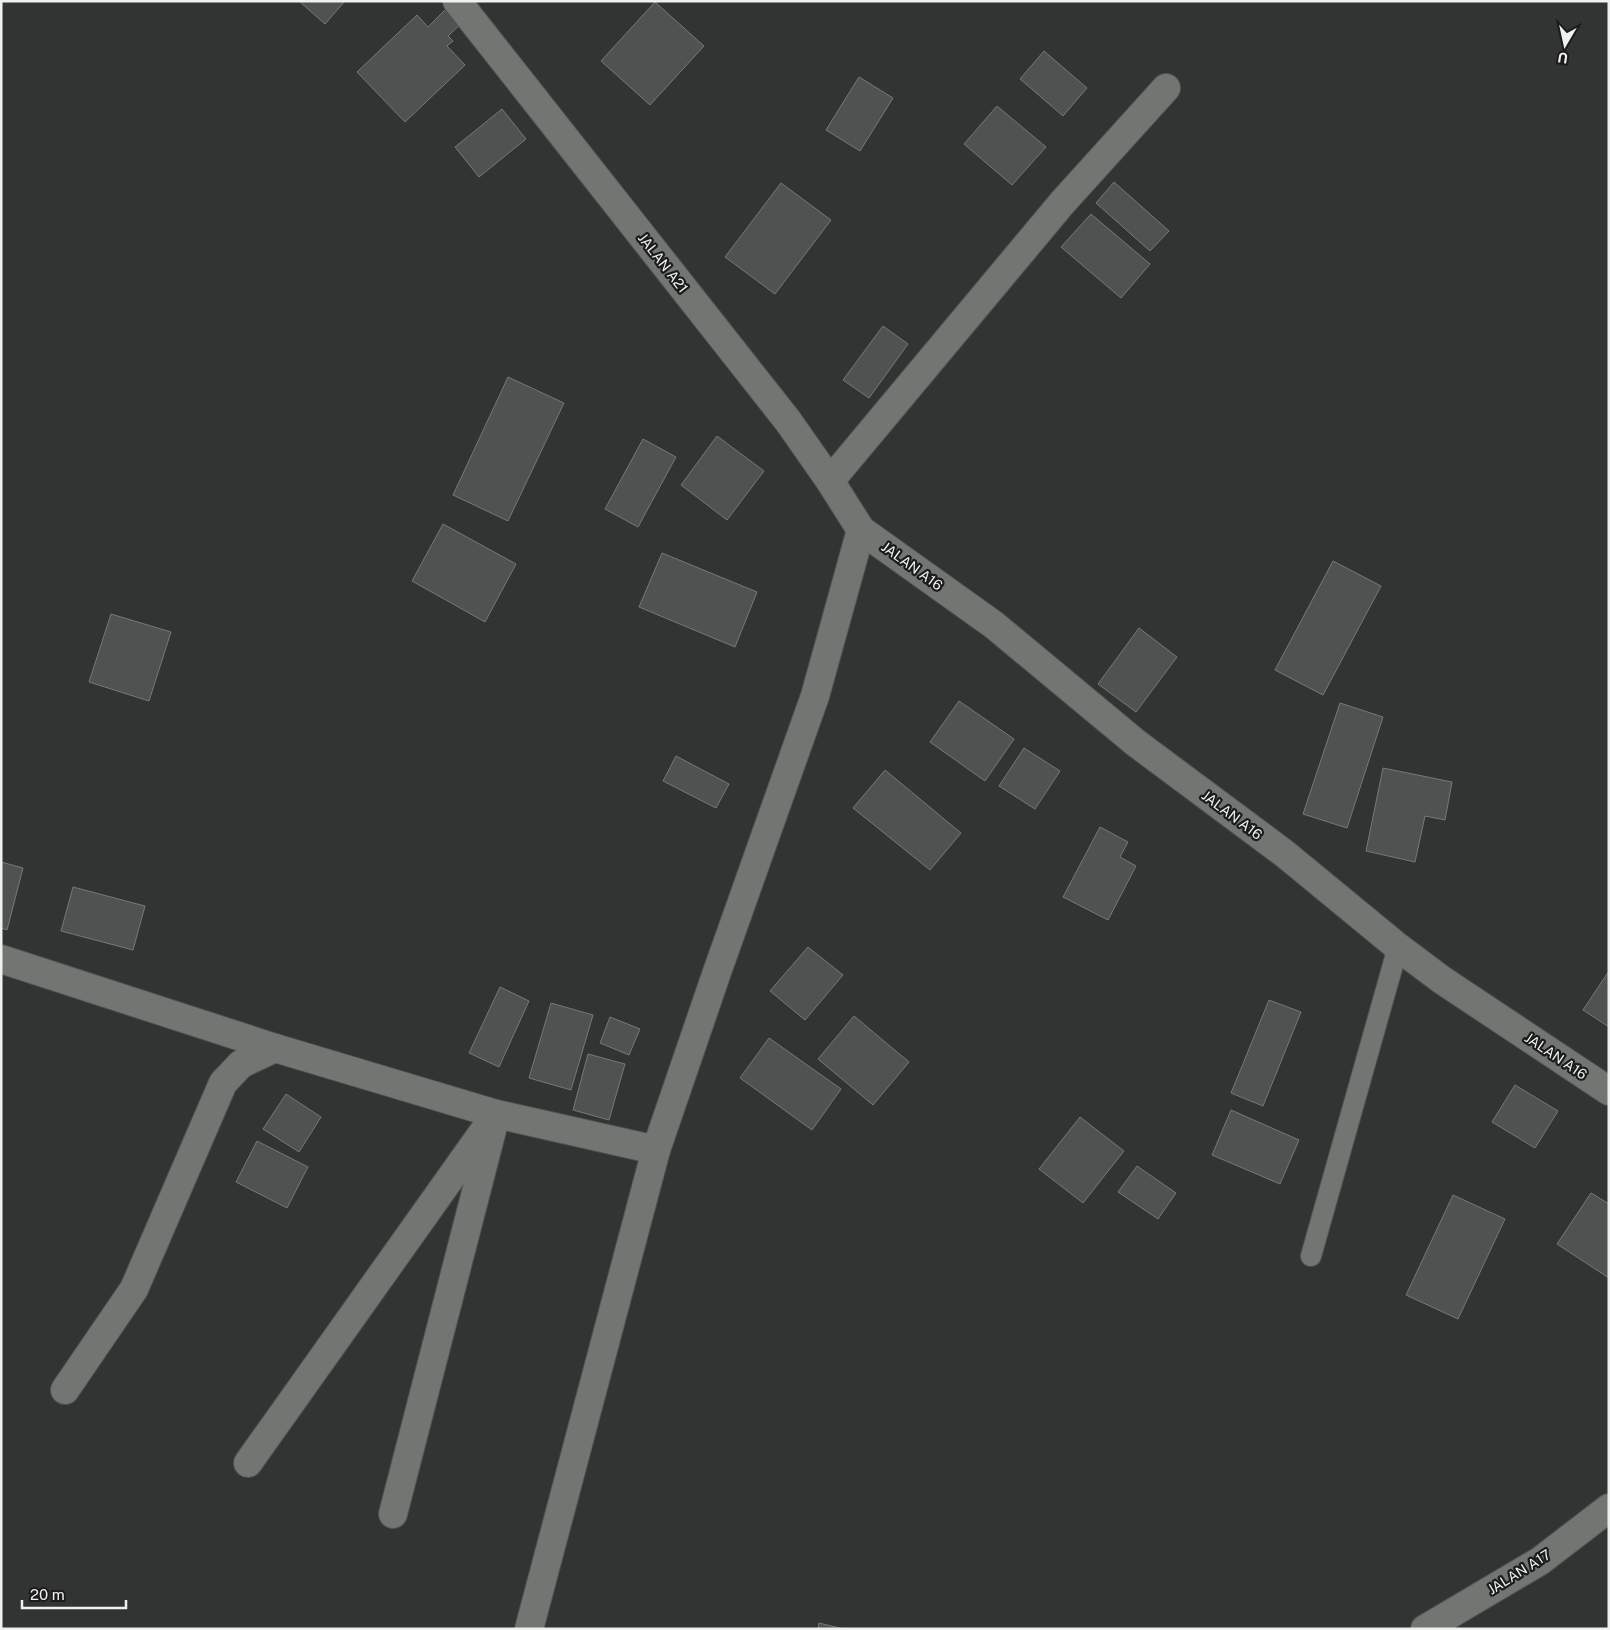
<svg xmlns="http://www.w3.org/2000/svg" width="1610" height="1630" font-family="'Public Sans',sans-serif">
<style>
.building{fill:#4f5250;stroke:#767977}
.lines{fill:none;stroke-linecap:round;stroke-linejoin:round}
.lane-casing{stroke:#515351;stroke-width:22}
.street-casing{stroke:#515351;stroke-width:30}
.lane{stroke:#727673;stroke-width:20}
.street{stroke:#727673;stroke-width:28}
.labels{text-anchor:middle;stroke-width:4.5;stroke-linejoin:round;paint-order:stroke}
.street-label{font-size:14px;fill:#eff1ef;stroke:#1a1b1a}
</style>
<rect width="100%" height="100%" fill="#313432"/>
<!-- building -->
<g class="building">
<path d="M299,1H345L325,24Z"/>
<path d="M655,2L704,46L650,105L601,61Z"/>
<path d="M448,7L463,22L448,36L453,41L447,46L465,65L405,122L357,72L417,15L428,27Z"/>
<path d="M1044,51L1087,88L1063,116L1020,79Z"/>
<path d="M859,77L893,98L860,151L826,130Z"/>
<path d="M997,106L1046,147L1012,185L964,144Z"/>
<path d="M502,109L526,139L479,177L455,147Z"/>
<path d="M1114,182L1169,231L1150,251L1096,203Z"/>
<path d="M781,183L831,220L775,294L725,257Z"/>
<path d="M1091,214L1150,264L1121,298L1061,247Z"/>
<path d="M883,326L908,344L869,398L843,380Z"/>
<path d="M508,377L564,403L508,521L453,495Z"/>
<path d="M717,436L764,471L727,520L681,485Z"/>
<path d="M643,439L676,457L638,527L605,509Z"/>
<path d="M443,524L516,564L485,622L412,581Z"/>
<path d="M662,553L757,592L735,647L639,607Z"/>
<path d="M1333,561L1381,586L1323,695L1275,670Z"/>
<path d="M111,614L171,632L149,701L89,682Z"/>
<path d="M1139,628L1177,657L1136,712L1098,684Z"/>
<path d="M959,701L1014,739L985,781L930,742Z"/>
<path d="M1340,703L1383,717L1347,828L1303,814Z"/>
<path d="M1024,748L1060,771L1035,809L999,786Z"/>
<path d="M676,756L729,784L716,808L663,781Z"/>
<path d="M1383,768L1452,782L1445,820L1425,816L1415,862L1366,851Z"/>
<path d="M885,770L961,833L930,870L853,808Z"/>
<path d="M1100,827L1128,842L1120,857L1136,866L1108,920L1063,897Z"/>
<path d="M1,862L23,868L7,930L1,928Z"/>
<path d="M73,887L145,906L133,950L61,931Z"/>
<path d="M808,947L843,975L805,1020L770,991Z"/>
<path d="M1609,971V1027L1583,1010Z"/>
<path d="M500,987L529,1001L499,1067L469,1053Z"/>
<path d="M1269,1000L1301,1012L1263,1106L1231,1093Z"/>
<path d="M551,1003L593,1015L571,1090L529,1078Z"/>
<path d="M854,1016L909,1062L873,1105L818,1059Z"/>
<path d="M610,1017L640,1029L629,1055L600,1043Z"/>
<path d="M769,1038L841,1089L812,1130L740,1078Z"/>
<path d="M588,1054L625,1064L609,1120L573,1110Z"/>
<path d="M1515,1085L1558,1111L1535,1148L1492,1122Z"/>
<path d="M286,1094L321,1117L299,1152L263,1129Z"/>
<path d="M1231,1110L1299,1140L1280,1184L1212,1155Z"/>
<path d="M1080,1117L1124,1151L1083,1203L1039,1169Z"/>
<path d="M257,1141L308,1167L287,1208L236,1182Z"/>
<path d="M1137,1166L1176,1193L1158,1219L1118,1192Z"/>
<path d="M1591,1193L1609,1204V1278L1557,1244Z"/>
<path d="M1453,1195L1505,1219L1458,1319L1406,1295Z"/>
<path d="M819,1623L844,1629H818Z"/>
</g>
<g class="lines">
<!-- lane casing -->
<g class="lane-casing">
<path id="lane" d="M1311,1256L1398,947"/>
</g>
<!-- street casing -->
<g class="street-casing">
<g id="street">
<path d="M457,1L788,421L830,481L861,530L994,625L1136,743L1285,854L1398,947L1442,980L1609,1091"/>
<path d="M830,481L1062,203L1166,88"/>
<path d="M1,959L275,1048L496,1114L656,1150"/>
<path d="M65,1390L134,1289L223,1083L241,1064L275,1048"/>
<path d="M248,1463L496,1114"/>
<path d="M393,1514L492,1130"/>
<path d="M529,1629L656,1150L717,972L815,696L861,530"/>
<path d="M1425,1629L1540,1561L1609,1508"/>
</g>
</g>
<!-- lane -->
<use href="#lane" class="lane"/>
<!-- street -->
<use href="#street" class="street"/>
</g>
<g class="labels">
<!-- street labels -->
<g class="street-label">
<text transform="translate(663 263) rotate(52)" y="5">JALAN A21</text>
<text transform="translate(912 566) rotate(36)" y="5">JALAN A16</text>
<text transform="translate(1232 815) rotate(37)" y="5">JALAN A16</text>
<text transform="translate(1556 1056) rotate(34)" y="5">JALAN A16</text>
<text transform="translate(1519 1572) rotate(-32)" y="5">JALAN A17</text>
</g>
</g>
<!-- border -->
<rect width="1610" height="1630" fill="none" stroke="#eff1ef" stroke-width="5"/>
<!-- north arrow -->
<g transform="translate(1565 45) rotate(189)" stroke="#1a1b1a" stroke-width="4" paint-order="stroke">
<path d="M0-4L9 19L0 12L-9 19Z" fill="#eff1ef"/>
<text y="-8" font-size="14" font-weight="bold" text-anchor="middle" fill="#eff1ef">U</text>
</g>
<!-- scale -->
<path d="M22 1600v8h104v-8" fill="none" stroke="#eff1ef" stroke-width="2.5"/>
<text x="30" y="1600" font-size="15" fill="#eff1ef" stroke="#1a1b1a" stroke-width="4" paint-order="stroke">20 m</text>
</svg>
